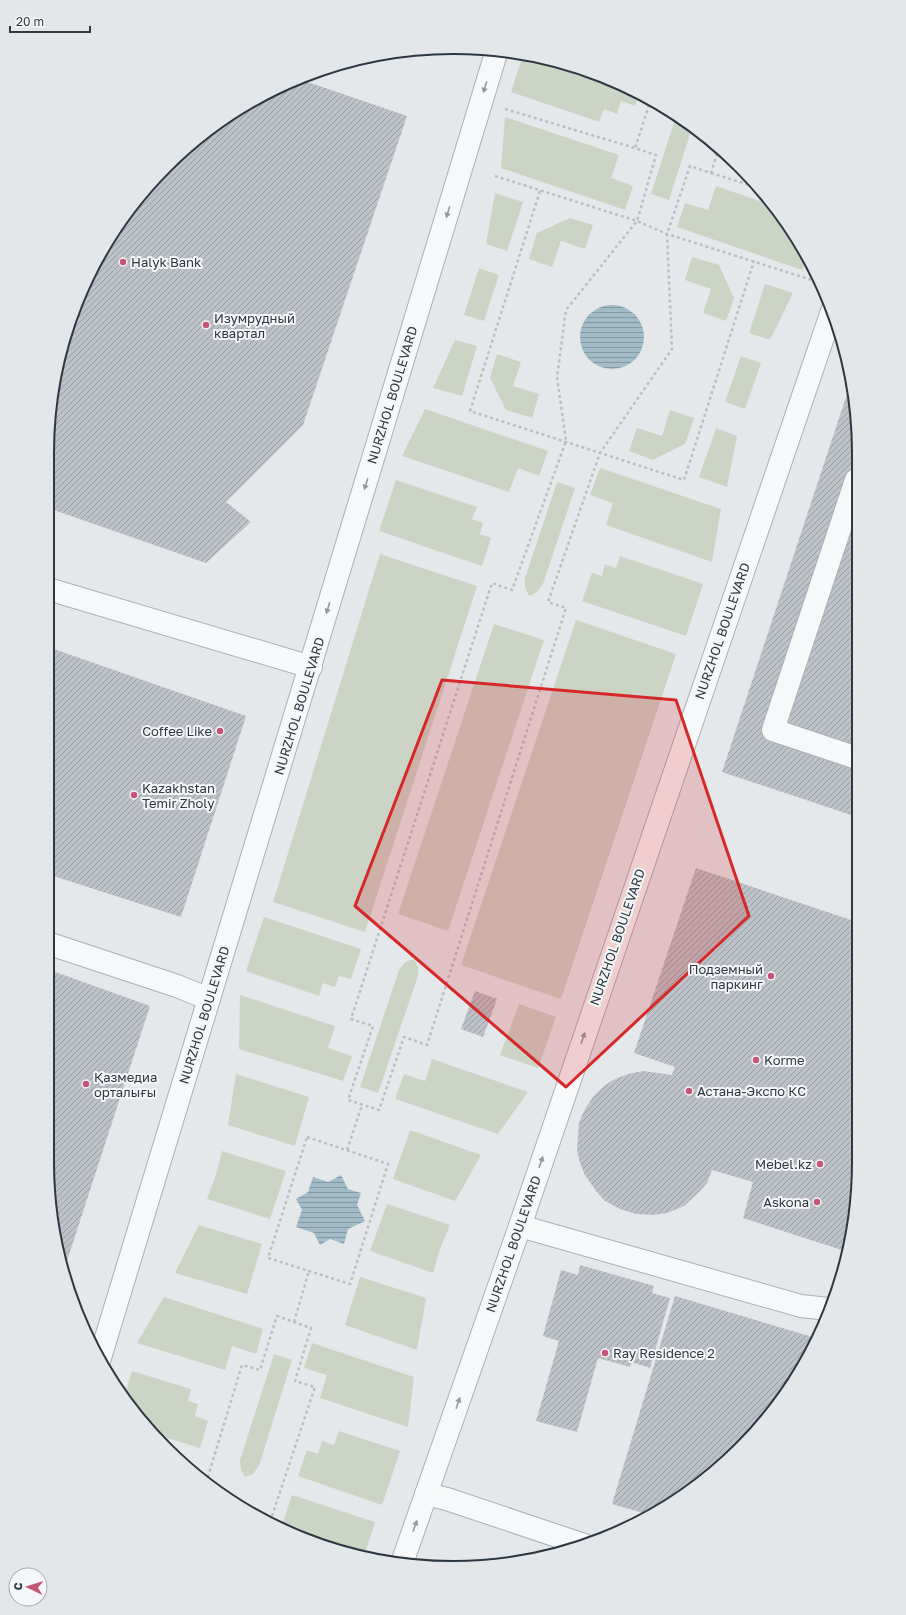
<svg xmlns="http://www.w3.org/2000/svg" width="906" height="1615" font-family="'Golos Text',sans-serif">
<style>
.grass{fill:#ccd4c6}
.water{fill:url(#water-rules)}
.building{fill:url(#building-hatch)}
.lines{fill:none;stroke-linecap:round;stroke-linejoin:round}
.minor-casing{stroke:#a9b0b5;stroke-width:24}
.path{stroke:#babec2;stroke-width:2.5;stroke-dasharray:3 3;stroke-linecap:butt}
.minor{stroke:#f7f8f9;stroke-width:22}
.oneway{fill:#92989e}
.marked{fill:#d62828;fill-opacity:0.2;stroke:#d62828;stroke-width:3;stroke-linejoin:round}
.poi-dot{fill:#c55478;stroke:#f4f6f8;stroke-width:1.5}
.labels{text-anchor:middle;stroke-width:4;stroke-linejoin:round;paint-order:stroke}
.poi-label{font-size:13px;fill:#2d3842;stroke:#f4f6f8;text-anchor:start}
.street-label{font-size:13px;fill:#2d3842;stroke:#f4f6f8}
.rim{fill:none;stroke:#2d3842;stroke-width:2}
</style>
<defs>
<pattern id="water-rules" width="6" height="5" patternUnits="userSpaceOnUse"><rect width="6" height="5" fill="#a2bbc8"/><path d="M0 2.5h6" fill="none" stroke="#8499a4"/></pattern>
<pattern id="building-hatch" width="6" height="6" patternUnits="userSpaceOnUse"><rect width="6" height="6" fill="#bcc2c7"/><path d="M-1 1l2-2M0 6l6-6M5 7l2-2" fill="none" stroke="#999fa3"/></pattern>
</defs>
<rect width="100%" height="100%" fill="#e4e8eb"/>
<!-- grass -->
<g class="grass">
<path d="M523,55L583,68L639,94L635,106L621,101L617,114L604,109L599,122L511,92Z"/>
<path d="M676,116L692,128L669,200L651,194Z"/>
<path d="M505,117L619,155L611,178L633,186L625,210L501,168Z"/>
<path d="M716,186L771,205L791,228L807,261L802,270L677,227L685,203L708,210Z"/>
<path d="M495,193L523,202L507,251L486,244Z"/>
<path d="M570,218L593,225L585,249L561,241L552,267L529,259L537,233Z"/>
<path d="M692,257L719,265L734,298L726,321L703,313L711,289L685,280Z"/>
<path d="M479,268L499,275L484,321L464,315Z"/>
<path d="M765,284L793,293L770,340L749,333Z"/>
<path d="M455,340L477,346L462,396L433,388Z"/>
<path d="M497,354L521,362L513,386L539,394L532,418L506,410L490,378Z"/>
<path d="M741,356L761,363L745,409L725,402Z"/>
<path d="M425,409L548,451L539,476L518,468L509,492L402,456Z"/>
<path d="M670,410L694,418L685,444L653,460L629,451L637,428L662,436Z"/>
<path d="M716,428L737,436L727,487L699,477Z"/>
<path d="M600,468L721,509L712,562L606,525L613,503L590,495Z"/>
<path d="M396,480L477,507L472,519L483,523L480,534L491,538L482,566L379,531Z"/>
<path d="M557,482L575,488L543,584L537,592L529,596L525,587V578Z"/>
<path d="M380,554L477,586L365,932L273,902Z"/>
<path d="M620,556L703,584L686,636L582,601L592,573L602,576L605,564L616,568Z"/>
<path d="M576,620L676,654L561,999L461,965Z"/>
<path d="M494,624L544,640L448,931L398,914Z"/>
<path d="M264,917L361,949L351,979L339,976L335,987L323,983L319,996L246,971Z"/>
<path d="M414,959L418,967V976L378,1093L360,1087L399,970L405,962Z"/>
<path d="M240,995L335,1026L328,1048L352,1056L343,1081L239,1049Z"/>
<path d="M519,1004L556,1017L538,1068L500,1055Z"/>
<path d="M432,1059L528,1092L498,1134L395,1099L404,1074L425,1081Z"/>
<path d="M236,1074L309,1097L295,1146L228,1125Z"/>
<path d="M410,1130L481,1155L455,1201L393,1179Z"/>
<path d="M222,1151L286,1171L270,1219L207,1199L216,1175Z"/>
<path d="M387,1204L450,1225L440,1249L433,1273L370,1251Z"/>
<path d="M199,1225L262,1244L247,1294L175,1273Z"/>
<path d="M360,1277L426,1298L417,1350L345,1325Z"/>
<path d="M164,1297L263,1329L256,1354L232,1346L225,1370L137,1343Z"/>
<path d="M312,1343L414,1377L408,1427L320,1398L327,1375L304,1368Z"/>
<path d="M274,1354L292,1360L259,1466L253,1474L245,1477L241,1469L240,1460Z"/>
<path d="M132,1371L191,1389L188,1401L198,1404L195,1416L208,1421L200,1448L154,1434L131,1409L124,1398Z"/>
<path d="M339,1431L400,1451L382,1505L298,1476L307,1450L318,1454L322,1441L334,1445Z"/>
<path d="M292,1495L375,1522L364,1557C335,1552 306,1542 281,1528Z"/>
</g>
<!-- water -->
<g class="water">
<circle cx="612" cy="337" r="32"/>
<path d="M341,1175L348,1189L361,1193L357,1205L365,1221L348,1229L344,1244L330,1239L320,1245L314,1233L296,1227L302,1210L296,1199L308,1192L313,1177L328,1182Z"/>
</g>
<!-- building -->
<g class="building">
<path d="M299,79L407,116L303,425L226,502L251,522L206,563L48,508V427L55,383L101,250L148,185L206,131L273,89Z"/>
<path d="M851,382L856,400L857,817L722,772Z"/>
<path d="M48,647L246,716L181,917L47,874Z"/>
<path d="M696,868L857,922L858,1188L848,1252L743,1218L753,1182L712,1170L707,1183L698,1193L684,1206L667,1213L653,1215L636,1214L620,1209L605,1201L596,1191L585,1175L580,1163L577,1150L579,1122L585,1109L593,1097L604,1086L613,1080L628,1074L643,1071L672,1075L675,1067L634,1053Z"/>
<path d="M47,969L150,1006L63,1273L55,1241L47,1162Z"/>
<path d="M475,991L497,999L483,1037L461,1029Z"/>
<path d="M580,1265L654,1286L652,1293L670,1298L650,1368L632,1362L630,1367L598,1358L577,1432L536,1421L559,1341L543,1336L561,1270L578,1275Z"/>
<path d="M675,1296L816,1338L805,1365L775,1409L721,1467L678,1500L650,1515L612,1504Z"/>
</g>
<g class="lines">
<!-- minor casing -->
<g class="minor-casing">
<g id="minor">
<path d="M856,480L773,730L857,758"/>
<path d="M48,589L311,667"/>
<path d="M47,943L177,986L209,999"/>
<path d="M520,1226L801,1306L828,1309"/>
<path d="M99,1361L497,50"/>
<path d="M426,1494L447,1499L584,1545"/>
<path d="M402,1563L520,1226L832,311"/>
</g>
</g>
<!-- path -->
<g class="path">
<path d="M651,99L635,148L656,155L637,221L566,310L557,377L566,441L512,590L492,583L351,1019L373,1026L348,1100L379,1110L404,1037L427,1045L566,608L548,602L600,453L672,349L667,234L690,166L711,173L719,147"/>
<path d="M505,109L635,148"/>
<path d="M711,173L756,187"/>
<path d="M495,176L637,221L667,234L815,281"/>
<path d="M540,191L470,411L684,480L754,261"/>
<path d="M307,1137L388,1164L350,1284L268,1258Z"/>
<path d="M347,1150L362,1105"/>
<path d="M294,1322L309,1271"/>
<path d="M206,1483L242,1365L260,1370L277,1316L311,1328L295,1381L315,1387L270,1522"/>
</g>
<!-- minor -->
<use href="#minor" class="minor"/>
</g>
<!-- one-way arrows -->
<defs><path id="oneway-solid" d="M-6-.8H1V-3.2L6.5 0L1 3.2V.8H-6Z"/></defs>
<g class="oneway">
<use href="#oneway-solid" transform="translate(485 87) rotate(107)"/>
<use href="#oneway-solid" transform="translate(448 212) rotate(107)"/>
<use href="#oneway-solid" transform="translate(366 484) rotate(107)"/>
<use href="#oneway-solid" transform="translate(328 608) rotate(107)"/>
<use href="#oneway-solid" transform="translate(583 1038) rotate(-71)"/>
<use href="#oneway-solid" transform="translate(541 1162) rotate(-71)"/>
<use href="#oneway-solid" transform="translate(458 1403) rotate(-71)"/>
<use href="#oneway-solid" transform="translate(415 1526) rotate(-71)"/>
</g>
<!-- marked area -->
<path class="marked" d="M442,680L676,700L749,916L566,1087L355,906Z"/>
<!-- markers -->
<g class="poi-dot">
<circle cx="123" cy="262" r="4"/>
<circle cx="206" cy="325" r="4"/>
<circle cx="220" cy="731" r="4"/>
<circle cx="134" cy="795" r="4"/>
<circle cx="771" cy="976" r="4"/>
<circle cx="756" cy="1060" r="4"/>
<circle cx="86" cy="1084" r="4"/>
<circle cx="689" cy="1091" r="4"/>
<circle cx="820" cy="1164" r="4"/>
<circle cx="817" cy="1202" r="4"/>
<circle cx="605" cy="1353" r="4"/>
</g>
<g class="labels">
<!-- poi labels -->
<g class="poi-label">
<text x="131" y="267">Halyk Bank</text>
<text x="214" y="323">Изумрудный<tspan x="214" dy="15">квартал</tspan></text>
<text x="212" y="736" text-anchor="end">Coffee Like</text>
<text x="142" y="793">Kazakhstan<tspan x="142" dy="15">Temir Zholy</tspan></text>
<text x="763" y="974" text-anchor="end">Подземный<tspan x="763" dy="15">паркинг</tspan></text>
<text x="764" y="1065">Korme</text>
<text x="94" y="1082">Қазмедиа<tspan x="94" dy="15">орталығы</tspan></text>
<text x="697" y="1096">Астана-Экспо КС</text>
<text x="812" y="1169" text-anchor="end">Mebel.kz</text>
<text x="809" y="1207" text-anchor="end">Askona</text>
<text x="613" y="1358">Ray Residence 2</text>
</g>
<!-- street labels -->
<g class="street-label">
<text transform="translate(392 395) rotate(-73)" y="5">NURZHOL BOULEVARD</text>
<text transform="translate(722 631) rotate(-71)" y="5">NURZHOL BOULEVARD</text>
<text transform="translate(299 706) rotate(-73)" y="5">NURZHOL BOULEVARD</text>
<text transform="translate(617 937) rotate(-71)" y="5">NURZHOL BOULEVARD</text>
<text transform="translate(204 1015) rotate(-73)" y="5">NURZHOL BOULEVARD</text>
<text transform="translate(513 1244) rotate(-71)" y="5">NURZHOL BOULEVARD</text>
</g>
</g>
<!-- crop -->
<path d="M0 0H906V1615H0ZM453 54H453A399 399 0 0 1 852 453V1162A399 399 0 0 1 453 1561H453A399 399 0 0 1 54 1162V453A399 399 0 0 1 453 54Z" fill="#e4e7e9" fill-rule="evenodd"/>
<path class="rim" d="M453 54H453A399 399 0 0 1 852 453V1162A399 399 0 0 1 453 1561H453A399 399 0 0 1 54 1162V453A399 399 0 0 1 453 54Z"/>
<!-- north arrow -->
<g transform="translate(28 1587) rotate(274)"><circle r="19" fill="#f4f6f8" stroke="#a4aaaf"/>
<path d="M0-3L7 15L0 10L-7 15Z" fill="#c55478"/>
<text y="-6" font-size="11" font-weight="bold" text-anchor="middle" fill="#2d3842">С</text>
</g>
<!-- scale -->
<path d="M10 26v6h80v-6" fill="none" stroke="#2d3842" stroke-width="2"/>
<text x="16" y="26" font-size="12" fill="#2d3842" stroke="#f4f6f8" stroke-width="3" paint-order="stroke">20 m</text>
</svg>
